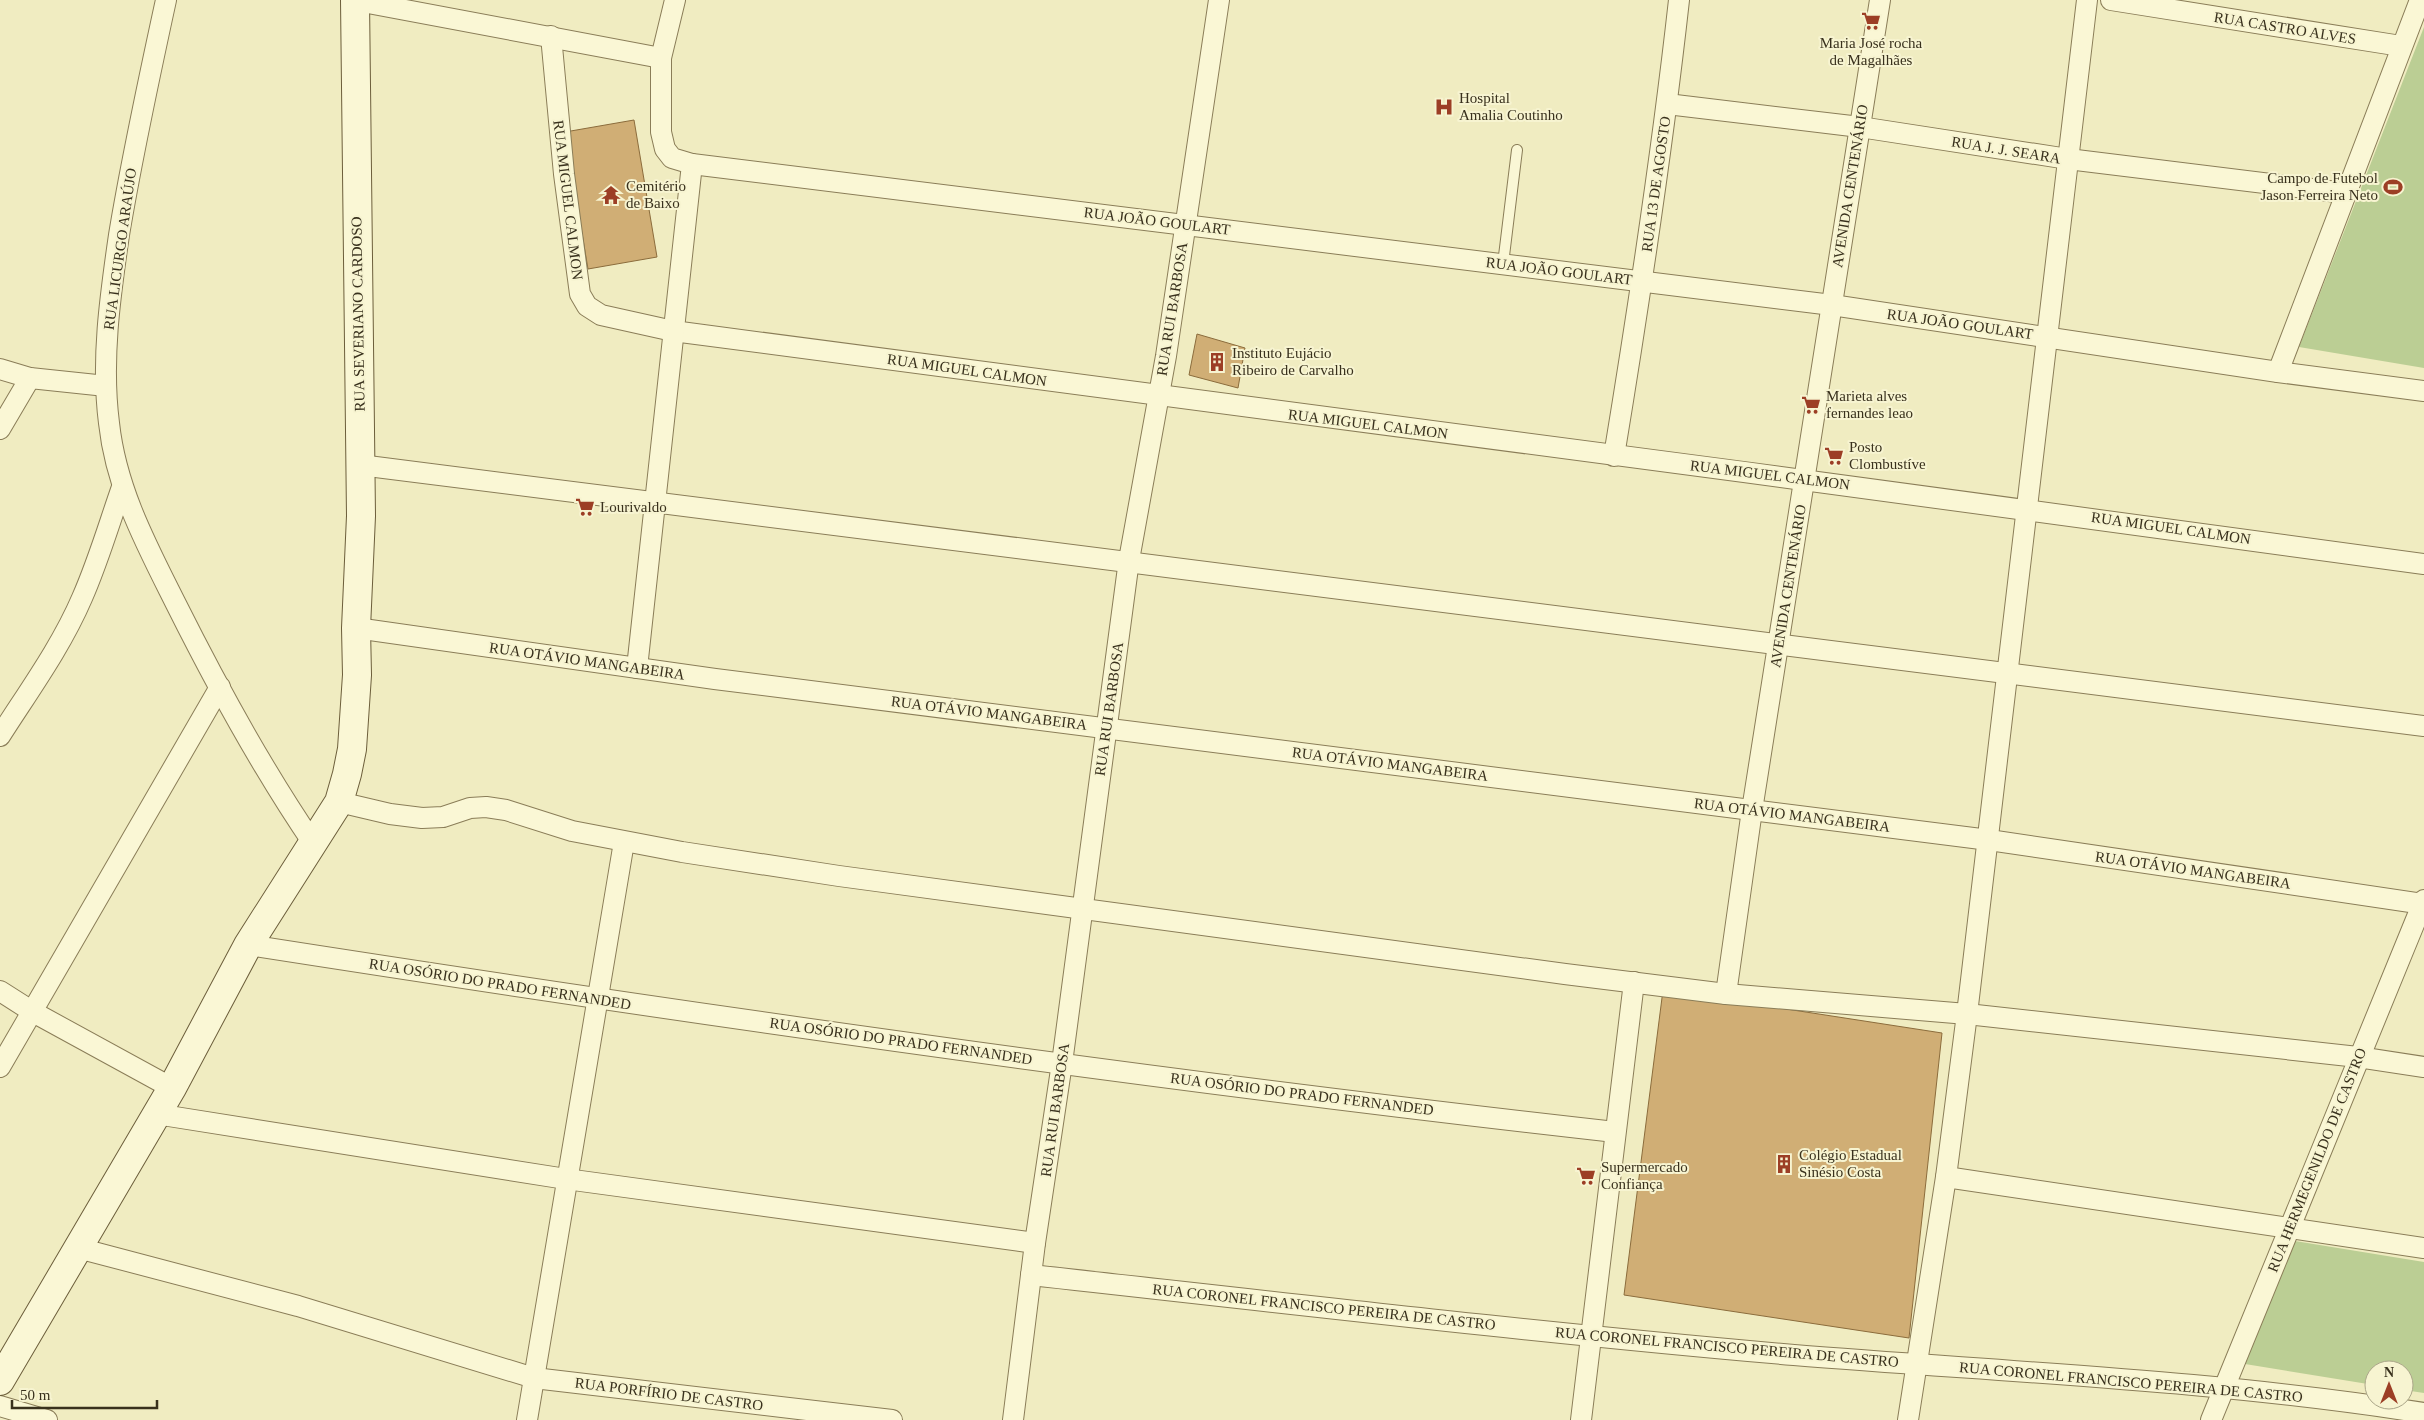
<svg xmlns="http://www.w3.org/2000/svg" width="2424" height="1420" font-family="'Times New Roman',serif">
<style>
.green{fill:#bbce94}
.building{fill:#d0ae75;stroke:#8b6c3c}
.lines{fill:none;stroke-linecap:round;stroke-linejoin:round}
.lane-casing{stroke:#8a7d58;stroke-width:12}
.street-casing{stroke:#8a7d58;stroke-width:22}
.secondary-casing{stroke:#6c5e3b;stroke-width:30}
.lane{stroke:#faf7d5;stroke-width:10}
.street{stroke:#faf7d5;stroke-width:20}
.secondary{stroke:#faf7d5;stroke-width:28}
.labels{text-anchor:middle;stroke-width:4;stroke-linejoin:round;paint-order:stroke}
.street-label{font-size:15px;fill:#39311d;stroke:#f7f4d1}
.poi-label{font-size:15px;fill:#39311d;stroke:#f7f4d1;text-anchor:start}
</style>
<rect width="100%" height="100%" fill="#f0ecc1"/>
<!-- green -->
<g class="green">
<path d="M2424,27V368L2299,347Z"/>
<path d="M2295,1241L2424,1262V1393L2404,1390V1370H2374V1385L2245,1364Z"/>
</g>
<!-- building -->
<g class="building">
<path d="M634,120L657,257L588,269L565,132Z"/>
<path d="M1197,334L1245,348L1238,388L1189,375Z"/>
<path d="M1663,990L1942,1033L1909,1338L1624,1295Z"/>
</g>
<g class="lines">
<!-- lane casing -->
<g class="lane-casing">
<path id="lane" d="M1503,264L1517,150"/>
</g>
<!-- street casing -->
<g class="street-casing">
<g id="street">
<path d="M166,0C149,78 132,156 119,235C110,297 101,361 109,423C116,489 147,546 176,604C217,686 261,767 313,843"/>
<path d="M352,0L661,58"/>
<path d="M2111,0L2401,46"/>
<path d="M551,36L564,174L580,294L587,306L601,315L673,331C1256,410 1841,482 2424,564"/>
<path d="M1667,104L1860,127L2068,159L2345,193"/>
<path d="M692,164L1832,305L2278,372L2424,391"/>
<path d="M0,369L30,378L106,386"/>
<path d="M2278,372L2420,0"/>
<path d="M0,429L30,378"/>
<path d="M1614,456C1639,304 1662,153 1679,0"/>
<path d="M360,465C1048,549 1735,644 2424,726"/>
<path d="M356,628L715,679L1989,840L2424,904"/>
<path d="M637,668L692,164L672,158L665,149L661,132V58L675,0"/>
<path d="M0,736C28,692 61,647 82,598C98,562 109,524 122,487"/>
<path d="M339,802L390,814L422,818L443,817L470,808L486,807L506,810L572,831L682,852L839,876L1565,974L1726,994L1967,1014L2358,1057L2424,1067"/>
<path d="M248,945C702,1016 1158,1081 1615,1132"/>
<path d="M0,991L33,1012L172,1088"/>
<path d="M1726,994L1752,810L1880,0"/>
<path d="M0,1067L220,687"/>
<path d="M156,1114L566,1179L1035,1243"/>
<path d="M1946,1177L2424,1248"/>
<path d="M78,1248L298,1306L534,1378L892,1420"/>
<path d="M1031,1275C1285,1303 1539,1333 1794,1355C2004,1372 2215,1380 2424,1413"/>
<path d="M0,1406L47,1420"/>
<path d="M527,1420L624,842"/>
<path d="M1013,1420L1035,1243L1062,1063L1129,560L1166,356L1219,0"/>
<path d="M1581,1420L1634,982"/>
<path d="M1908,1420L1946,1177L1967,1014L2087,0"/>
<path d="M2211,1420L2424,900"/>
</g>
</g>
<!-- secondary casing -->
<g class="secondary-casing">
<path id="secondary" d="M0,1381L172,1088L248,945L339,802L347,774L352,749L357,675L356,628L361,516L355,0"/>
</g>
<!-- lane -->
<use href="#lane" class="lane"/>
<!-- street -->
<use href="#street" class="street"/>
<!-- secondary -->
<use href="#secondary" class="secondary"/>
</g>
<!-- icons -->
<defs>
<g id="supermarket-bare" transform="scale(1.5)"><path d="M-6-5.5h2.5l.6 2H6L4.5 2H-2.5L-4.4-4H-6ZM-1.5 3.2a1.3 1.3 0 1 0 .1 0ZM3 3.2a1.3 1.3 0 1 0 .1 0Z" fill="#9c3e25" stroke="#f7f4d1" stroke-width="2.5" paint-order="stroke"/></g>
<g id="hospital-bare" transform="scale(1.5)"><path d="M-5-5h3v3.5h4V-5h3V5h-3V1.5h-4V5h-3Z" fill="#9c3e25" stroke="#f7f4d1" stroke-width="2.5" paint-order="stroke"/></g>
<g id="stadium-bare" transform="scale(1.5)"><path d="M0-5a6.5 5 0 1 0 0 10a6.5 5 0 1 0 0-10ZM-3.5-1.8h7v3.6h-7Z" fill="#9c3e25" stroke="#f7f4d1" stroke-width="2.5" paint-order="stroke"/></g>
<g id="temple-bare" transform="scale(1.5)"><path d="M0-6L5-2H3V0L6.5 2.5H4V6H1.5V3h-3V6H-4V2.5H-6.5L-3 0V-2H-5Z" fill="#9c3e25" stroke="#f7f4d1" stroke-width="2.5" paint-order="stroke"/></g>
<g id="building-bare" transform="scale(1.5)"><path d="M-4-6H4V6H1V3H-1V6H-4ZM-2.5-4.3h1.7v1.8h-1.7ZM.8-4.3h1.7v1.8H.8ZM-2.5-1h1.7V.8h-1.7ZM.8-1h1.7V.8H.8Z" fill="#9c3e25" stroke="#f7f4d1" stroke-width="2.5" paint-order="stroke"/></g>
</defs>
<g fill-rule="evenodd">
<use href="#supermarket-bare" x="1871" y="21"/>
<use href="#hospital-bare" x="1444" y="107"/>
<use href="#stadium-bare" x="2393" y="187"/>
<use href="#temple-bare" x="611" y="195"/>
<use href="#building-bare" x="1217" y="362"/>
<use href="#supermarket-bare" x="1811" y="405"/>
<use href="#supermarket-bare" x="1834" y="456"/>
<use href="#supermarket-bare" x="585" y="507"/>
<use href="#building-bare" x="1784" y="1164"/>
<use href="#supermarket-bare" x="1586" y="1176"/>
</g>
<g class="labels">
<!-- street labels -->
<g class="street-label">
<text transform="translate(2285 28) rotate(9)" y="5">RUA CASTRO ALVES</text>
<text transform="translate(2006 150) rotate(9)" y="5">RUA J. J. SEARA</text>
<text transform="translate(1656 184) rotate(-82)" y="5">RUA 13 DE AGOSTO</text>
<text transform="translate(1850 186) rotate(-81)" y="5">AVENIDA CENTENÁRIO</text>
<text transform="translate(568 200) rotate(83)" y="5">RUA MIGUEL CALMON</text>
<text transform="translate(1157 221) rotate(7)" y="5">RUA JOÃO GOULART</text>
<text transform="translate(120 249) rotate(-82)" y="5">RUA LICURGO ARAÚJO</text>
<text transform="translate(1559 271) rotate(7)" y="5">RUA JOÃO GOULART</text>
<text transform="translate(1172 309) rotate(-81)" y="5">RUA RUI BARBOSA</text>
<text transform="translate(358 314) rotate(-91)" y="5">RUA SEVERIANO CARDOSO</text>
<text transform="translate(1960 324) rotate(8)" y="5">RUA JOÃO GOULART</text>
<text transform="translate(967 370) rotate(8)" y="5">RUA MIGUEL CALMON</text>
<text transform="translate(1368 424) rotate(7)" y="5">RUA MIGUEL CALMON</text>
<text transform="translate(1770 475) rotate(7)" y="5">RUA MIGUEL CALMON</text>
<text transform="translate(2171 528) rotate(8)" y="5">RUA MIGUEL CALMON</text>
<text transform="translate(1788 586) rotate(-81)" y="5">AVENIDA CENTENÁRIO</text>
<text transform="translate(587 661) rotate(8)" y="5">RUA OTÁVIO MANGABEIRA</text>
<text transform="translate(1109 709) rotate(-82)" y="5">RUA RUI BARBOSA</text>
<text transform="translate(989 713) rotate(7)" y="5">RUA OTÁVIO MANGABEIRA</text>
<text transform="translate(1390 764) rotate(7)" y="5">RUA OTÁVIO MANGABEIRA</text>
<text transform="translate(1792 815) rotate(7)" y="5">RUA OTÁVIO MANGABEIRA</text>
<text transform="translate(2193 870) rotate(8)" y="5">RUA OTÁVIO MANGABEIRA</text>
<text transform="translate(500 984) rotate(9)" y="5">RUA OSÓRIO DO PRADO FERNANDED</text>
<text transform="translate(901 1041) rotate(8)" y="5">RUA OSÓRIO DO PRADO FERNANDED</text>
<text transform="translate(1302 1094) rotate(7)" y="5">RUA OSÓRIO DO PRADO FERNANDED</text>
<text transform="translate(1055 1110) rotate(-82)" y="5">RUA RUI BARBOSA</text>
<text transform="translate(2317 1160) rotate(-68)" y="5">RUA HERMEGENILDO DE CASTRO</text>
<text transform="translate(1324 1307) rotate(6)" y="5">RUA CORONEL FRANCISCO PEREIRA DE CASTRO</text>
<text transform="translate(1727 1347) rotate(5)" y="5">RUA CORONEL FRANCISCO PEREIRA DE CASTRO</text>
<text transform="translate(2131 1382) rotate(5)" y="5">RUA CORONEL FRANCISCO PEREIRA DE CASTRO</text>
<text transform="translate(669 1394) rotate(7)" y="5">RUA PORFÍRIO DE CASTRO</text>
</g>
<!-- poi labels -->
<g class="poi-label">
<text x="1871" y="48" text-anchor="middle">Maria José rocha<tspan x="1871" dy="17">de Magalhães</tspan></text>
<text x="1459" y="103">Hospital<tspan x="1459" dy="17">Amalia Coutinho</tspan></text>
<text x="2378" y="183" text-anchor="end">Campo de Futebol<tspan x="2378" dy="17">Jason Ferreira Neto</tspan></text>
<text x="626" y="191">Cemitério<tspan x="626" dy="17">de Baixo</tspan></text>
<text x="1232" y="358">Instituto Eujácio<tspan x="1232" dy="17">Ribeiro de Carvalho</tspan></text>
<text x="1826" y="401">Marieta alves<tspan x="1826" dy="17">fernandes leao</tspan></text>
<text x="1849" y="452">Posto<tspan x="1849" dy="17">Clombustíve</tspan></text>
<text x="600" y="512">Lourivaldo</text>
<text x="1799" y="1160">Colégio Estadual<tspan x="1799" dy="17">Sinésio Costa</tspan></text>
<text x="1601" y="1172">Supermercado<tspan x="1601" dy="17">Confiança</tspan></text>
</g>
</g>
<!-- north arrow -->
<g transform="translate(2389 1385)"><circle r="24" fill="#f7f4d1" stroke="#aba689"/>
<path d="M0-4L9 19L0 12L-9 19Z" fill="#9c3e25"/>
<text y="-8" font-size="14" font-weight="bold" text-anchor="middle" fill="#39311d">N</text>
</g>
<!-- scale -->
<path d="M12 1400v8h145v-8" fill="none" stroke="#39311d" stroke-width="2.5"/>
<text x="20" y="1400" font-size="15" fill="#39311d" stroke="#f7f4d1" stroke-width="4" paint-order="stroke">50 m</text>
</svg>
